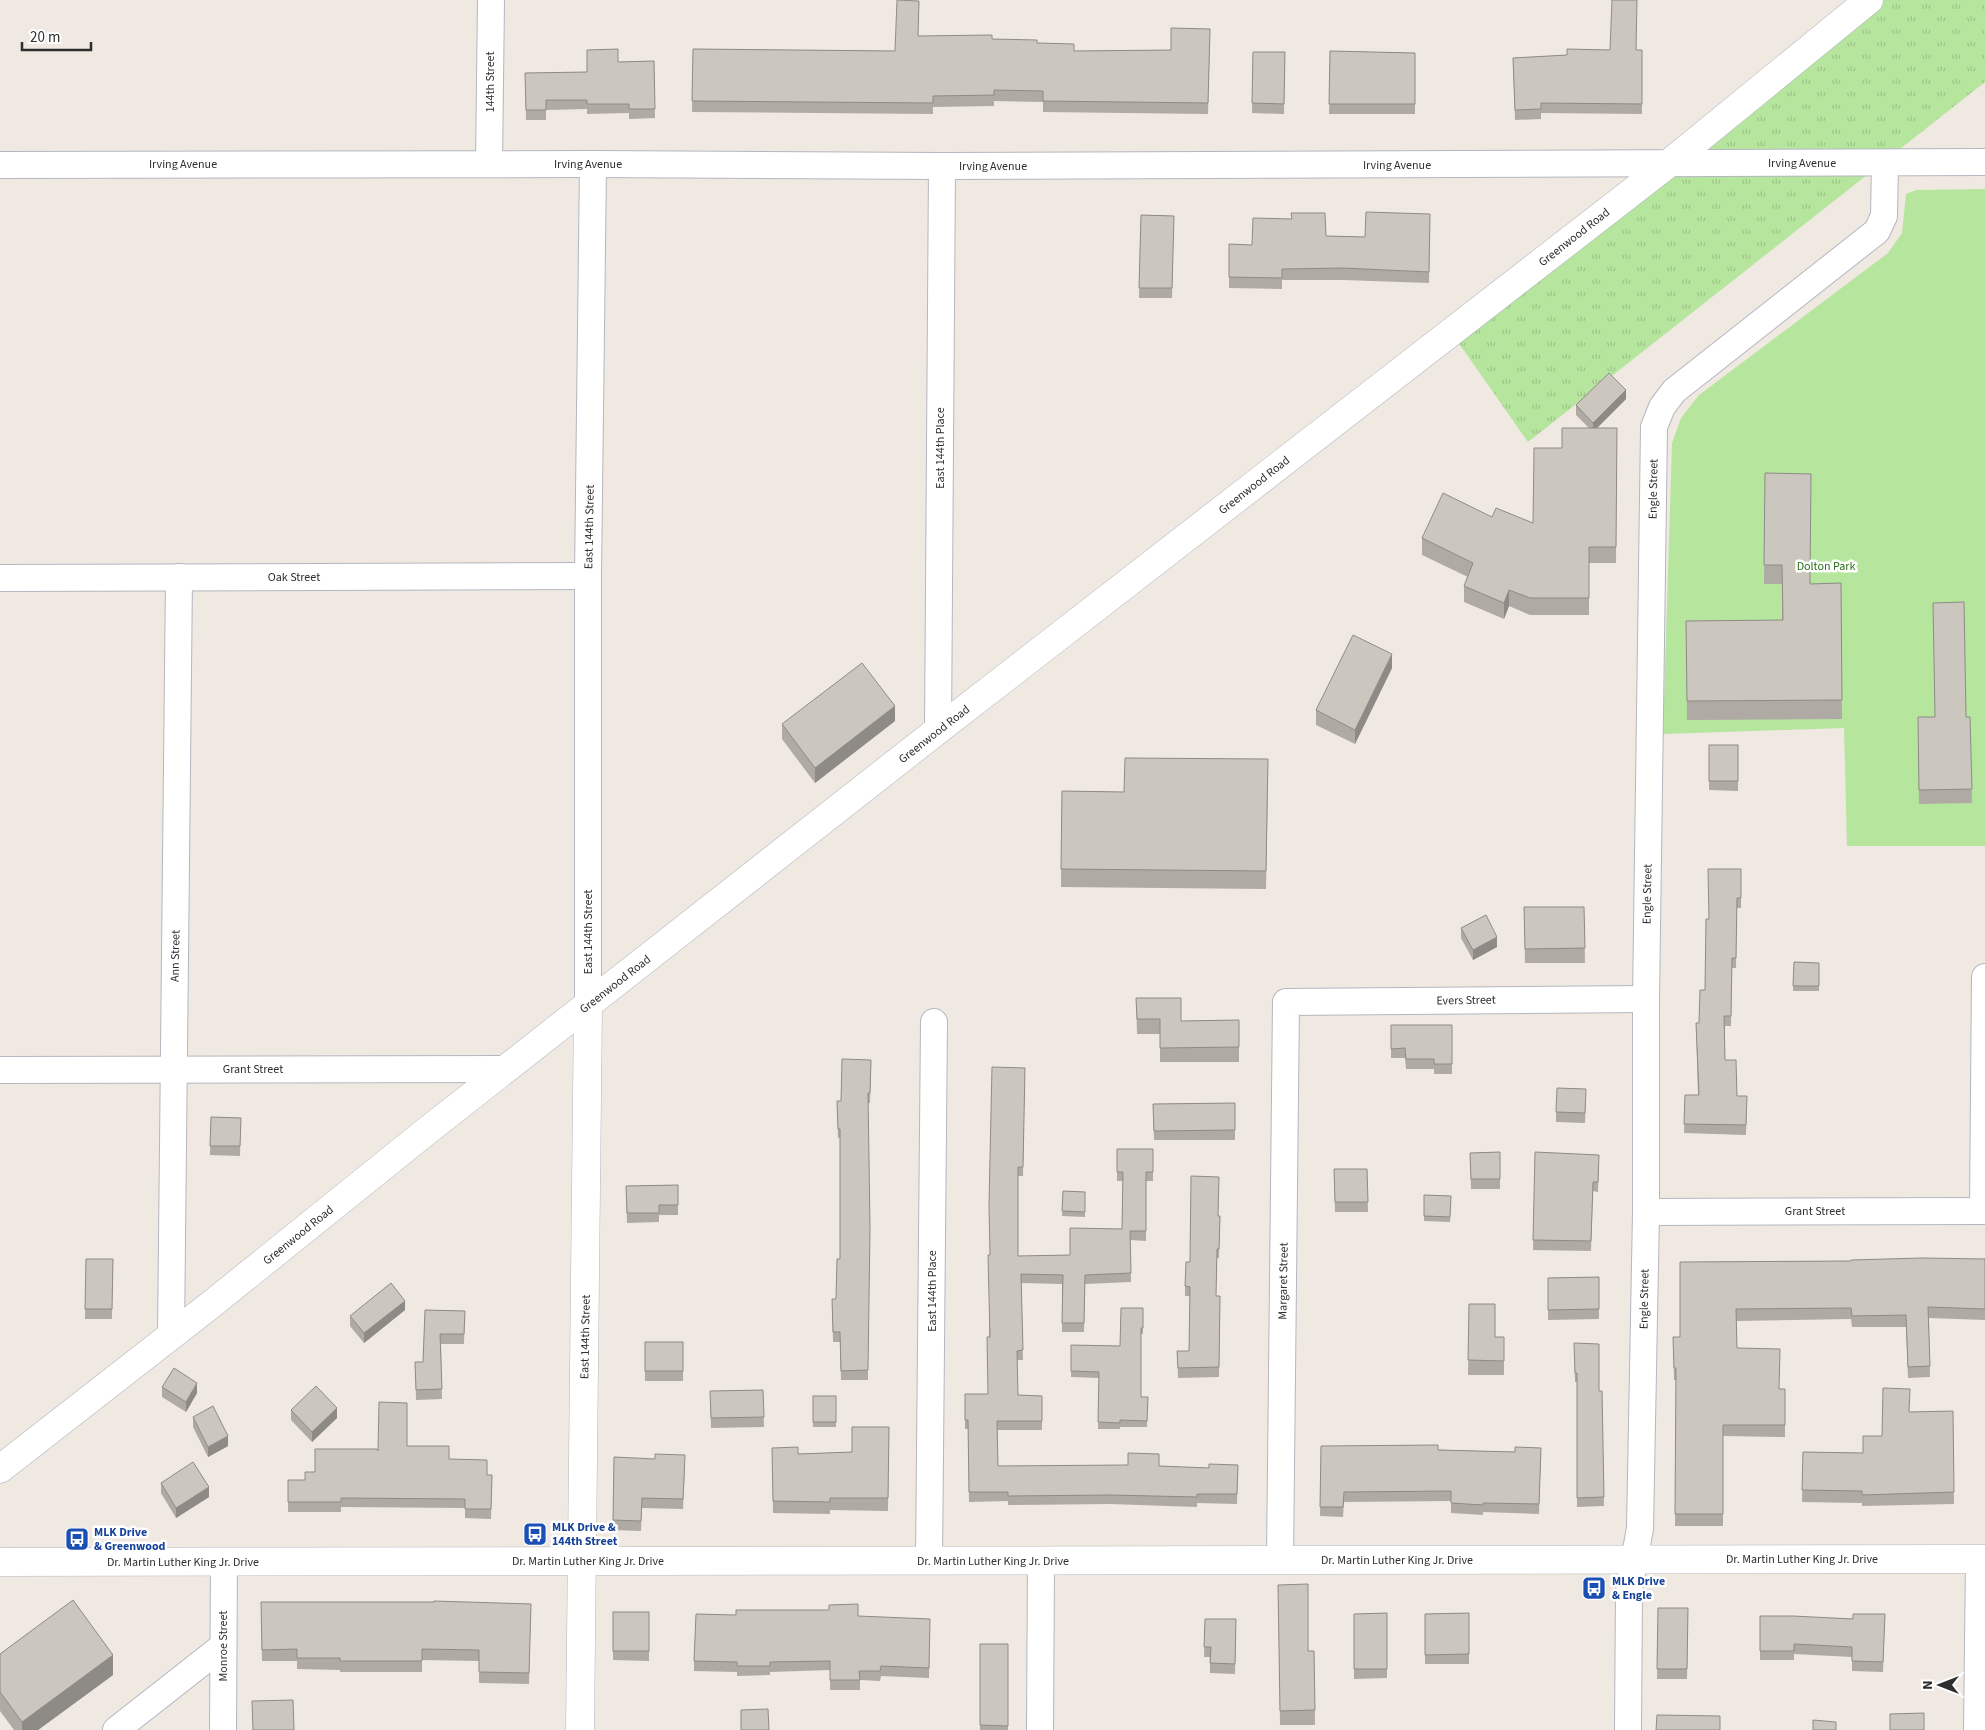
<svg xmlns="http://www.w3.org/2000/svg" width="1985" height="1730" font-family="'Source Sans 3',sans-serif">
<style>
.grass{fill:url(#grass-tufts)}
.park{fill:#b6e59e}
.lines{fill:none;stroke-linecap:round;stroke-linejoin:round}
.street-casing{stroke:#b4b7c1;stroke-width:28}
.secondary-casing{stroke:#b4b7c1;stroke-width:29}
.street{stroke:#fff;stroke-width:26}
.secondary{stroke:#fff;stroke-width:28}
.wall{fill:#afaba4}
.shaded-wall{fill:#8e8b86}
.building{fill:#cbc7bf;stroke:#8e8b86}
.labels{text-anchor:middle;stroke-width:5;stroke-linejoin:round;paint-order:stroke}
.street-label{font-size:12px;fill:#2e2e2e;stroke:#fff}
.park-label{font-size:12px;fill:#2c6e1b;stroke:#fff}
.transit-label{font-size:12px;font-weight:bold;fill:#164399;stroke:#fff;text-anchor:start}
</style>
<defs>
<pattern id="grass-tufts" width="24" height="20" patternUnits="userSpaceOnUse" patternTransform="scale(1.25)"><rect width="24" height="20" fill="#b6e59e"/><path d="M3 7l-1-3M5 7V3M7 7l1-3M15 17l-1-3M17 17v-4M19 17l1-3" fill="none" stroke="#9dc588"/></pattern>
</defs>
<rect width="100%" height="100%" fill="#efe9e1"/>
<!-- grass -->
<path class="grass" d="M1872,0H1985V82L1528,442L1451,332Z"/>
<!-- park -->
<path class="park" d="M1985,189V846H1847L1844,728L1663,734L1672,443L1681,418L1699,395L1888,253L1902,233L1906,194L1916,190Z"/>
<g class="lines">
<!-- street casing -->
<g class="street-casing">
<g id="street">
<path d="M489,164L491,0"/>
<path d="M0,165L593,164L942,166L1985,162"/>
<path d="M0,578L588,576"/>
<path d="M938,730L942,166"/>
<path d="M588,1006V576L593,164"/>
<path d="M0,1070L506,1069"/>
<path d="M1983,1211L1985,977"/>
<path d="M1646,1212L1985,1211"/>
<path d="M171,1335L179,577"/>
<path d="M1280,1560L1286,1002L1646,999"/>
<path d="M929,1561L934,1022"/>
<path d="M116,1730L223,1646"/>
<path d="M223,1730L224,1562"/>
<path d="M1040,1730L1041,1561"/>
<path d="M1628,1730L1629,1590L1640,1528L1646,1212V999L1654,427L1662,407L1674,391L1877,231L1884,216L1885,163"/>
<path d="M1977,1730L1979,1559"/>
</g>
</g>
<!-- secondary casing -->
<g class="secondary-casing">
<g id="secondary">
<path d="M0,1469L213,1303L428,1130L938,730L1668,164L1869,0"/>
<path d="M0,1562L1985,1559"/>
<path d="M580,1730L588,1006"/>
</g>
</g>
<!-- street -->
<use href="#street" class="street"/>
<!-- secondary -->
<use href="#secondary" class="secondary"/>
</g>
<!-- wall -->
<g class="wall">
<path d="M1210,29L1208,114L1043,112V102L994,101V106L933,107V114L692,112L693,49L895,51L919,36L992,39L1037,43L1074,51L1171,50Z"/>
<path d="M1636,50H1642V114L1541,113V119L1515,120L1513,58L1567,55Z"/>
<path d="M1330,51L1415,53V114H1329Z"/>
<path d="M1253,52H1285L1284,114L1252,113Z"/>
<path d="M654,61L655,118L629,119V113L587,114V109L546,110V120H526L525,73L587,72L618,62Z"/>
<path d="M1141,215L1174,216L1172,298H1139Z"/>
<path d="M1430,225L1429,283L1343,280H1282V289L1229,288V244L1252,245L1326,236L1365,237Z"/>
<path d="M1626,399L1597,428H1617L1616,563H1589V615H1530L1509,606L1504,619L1464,602V586L1468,577L1422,555V538L1492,517L1533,523L1562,448L1589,428L1576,415V405Z"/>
<path d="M1765,473L1810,584L1841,583L1842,719L1687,720L1686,621L1782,620V584H1764Z"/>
<path d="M1392,668L1355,744L1316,725V710Z"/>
<path d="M1918,717H1970L1972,803L1919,804Z"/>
<path d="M895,721L815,783L782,739V724Z"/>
<path d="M1709,745H1738V791L1709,790Z"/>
<path d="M1268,777L1266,889L1061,887L1062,791L1124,792Z"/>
<path d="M1741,869V908H1737L1736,968H1732L1731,1026H1725V1060L1737,1096H1747L1746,1135L1684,1133L1685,1095H1698L1696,1023H1699L1705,990L1708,919Z"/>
<path d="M1524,907H1584L1585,963H1525Z"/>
<path d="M1461,928L1497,947L1473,960L1461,938Z"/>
<path d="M1794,962L1819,963V991H1793Z"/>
<path d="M1136,998L1181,1021L1239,1020V1062H1160V1034H1137Z"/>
<path d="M1391,1025H1452V1074H1434V1069H1406L1405,1058H1391Z"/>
<path d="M871,1060L870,1103H868V1380H841L840,1342H833L832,1299H836L840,1259V1138H838L837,1101H841Z"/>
<path d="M1025,1068L1023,1176H1018V1256L1070,1255L1122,1229L1123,1181H1117V1149H1153V1181H1146V1241L1130,1240L1131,1282L1085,1284L1084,1332H1062V1284L1021,1283L1023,1360H1017L1018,1395L1042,1396V1430H997L998,1466H1159L1209,1468L1238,1465L1237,1504L1197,1503V1507L1110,1504L1008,1505V1501L969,1502L968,1429H965V1394H988L989,1337L990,1255Z"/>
<path d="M1586,1099L1585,1123L1556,1122V1112Z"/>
<path d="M1235,1103V1140H1154L1153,1104Z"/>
<path d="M211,1117L241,1118L240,1156L210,1155Z"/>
<path d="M1500,1152V1189H1471L1470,1153Z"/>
<path d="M1535,1152L1599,1164L1598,1192L1593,1191L1591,1251L1533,1250Z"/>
<path d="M1334,1169H1367L1368,1212H1335Z"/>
<path d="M678,1185V1215H659V1222L627,1223L626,1186Z"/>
<path d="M1063,1191L1085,1192V1217L1062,1216Z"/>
<path d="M1424,1195L1451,1196L1450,1222L1424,1221Z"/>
<path d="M1218,1216H1220L1219,1258H1217L1216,1296H1220L1219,1377L1178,1378L1177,1351H1189L1190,1296H1185V1286L1190,1262Z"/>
<path d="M86,1259H113L112,1319H85Z"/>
<path d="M1985,1259V1320L1929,1318L1930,1377L1908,1378L1906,1327H1852L1851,1319L1736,1321L1737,1348L1780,1389H1785V1437L1723,1436V1526H1675L1676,1380H1674L1673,1337H1680V1262L1851,1261Z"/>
<path d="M1599,1277V1319L1548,1320V1278Z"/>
<path d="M1469,1304L1495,1337H1504V1375H1468Z"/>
<path d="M1143,1308V1334H1141V1397H1148L1147,1427H1120V1429H1098L1099,1378L1071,1377V1345L1120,1346Z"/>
<path d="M405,1310L364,1343L350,1326V1316Z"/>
<path d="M425,1310L465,1311L464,1344H441L442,1399L416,1400L415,1362H423Z"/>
<rect x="645" y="1342" width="38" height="39"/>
<path d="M1574,1343L1599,1391H1602L1604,1506L1577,1507V1382H1575Z"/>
<path d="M162,1387L197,1393L186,1412L162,1397Z"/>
<path d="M763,1390L764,1427L711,1428L710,1391Z"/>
<rect x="813" y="1396" width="23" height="31"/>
<path d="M291,1410L337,1418L312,1442L291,1420Z"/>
<path d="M1953,1411L1954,1504L1862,1506V1503L1802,1502L1803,1452L1863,1453L1909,1412Z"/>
<path d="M193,1417L228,1446L208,1457L193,1427Z"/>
<path d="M889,1427L888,1511L830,1510V1514L773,1513L772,1448L798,1454L852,1452Z"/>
<path d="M1321,1446L1515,1452L1541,1448L1539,1514L1483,1512V1515L1451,1513V1501L1344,1502L1343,1517L1320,1516Z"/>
<path d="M378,1451L449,1459L487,1475H492L491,1519L465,1518V1508L341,1507V1512H288V1480H305L315,1472Z"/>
<path d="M614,1457L685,1465L683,1509L642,1508L641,1531L613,1530Z"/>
<path d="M161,1483L209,1497L176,1518L161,1493Z"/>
<path d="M1278,1585L1308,1651H1314L1315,1725H1280Z"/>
<path d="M261,1602L531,1604L529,1684L479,1683V1661L422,1660V1672H340V1670L297,1669V1661H262Z"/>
<path d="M1658,1608H1688L1687,1679H1657Z"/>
<path d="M613,1612H649V1661L613,1660Z"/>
<path d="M1387,1613V1678L1354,1679V1614Z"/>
<path d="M1469,1613V1664H1425V1614Z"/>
<path d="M1885,1614L1883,1672L1852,1671V1657L1794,1654V1660H1760V1616L1853,1619Z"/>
<path d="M736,1615L858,1616L930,1629L929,1678L881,1676L880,1681L860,1680V1690H830V1670L770,1672V1675L737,1676V1672L694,1671V1661Z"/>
<path d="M1205,1619L1236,1629L1235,1674L1210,1673V1657H1204Z"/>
<rect x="980" y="1644" width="28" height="86"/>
<path d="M0,1654L113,1675L38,1730H14L0,1711Z"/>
</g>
<!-- shaded-wall -->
<g class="shaded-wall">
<path d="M1626,390V399L1593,432V423Z"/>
<path d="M1509,590V606L1504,619V603Z"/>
<path d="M1392,654V668L1355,744V730Z"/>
<path d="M895,706V721L815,783V768Z"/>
<path d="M1497,937V947L1473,960V950Z"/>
<path d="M405,1301V1310L364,1343V1333Z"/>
<path d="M197,1383V1393L186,1412V1402Z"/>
<path d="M337,1408V1418L312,1442V1432Z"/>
<path d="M228,1436V1446L208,1457V1447Z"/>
<path d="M209,1487V1497L176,1518V1508Z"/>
<path d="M113,1655V1675L38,1730H22V1722Z"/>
</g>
<!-- building -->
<g class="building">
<path d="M897,0L919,1L918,36L992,35V39L1037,40V43L1074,44V51L1171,50V28L1210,29L1208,103L1043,101V91L994,90V95L933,96V103L692,101L693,49L895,51Z"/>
<path d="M1612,0H1637L1636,50H1642V104L1541,103V109L1515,110L1513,58L1567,55V49L1610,50Z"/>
<path d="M618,49V62L654,61L655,109H629V104H587V100H546V110H526L525,73L587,72V50Z"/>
<path d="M1330,51L1415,53V104H1329Z"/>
<path d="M1253,52H1285L1284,104L1252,103Z"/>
<path d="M1366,212L1430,214L1429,272L1343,268L1282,269V278L1229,277V244L1252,245L1253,218L1292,219L1291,213H1325L1326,236L1365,237Z"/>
<path d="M1141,215L1174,216L1172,288H1139Z"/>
<path d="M1609,373L1626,390L1593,423L1576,405Z"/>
<path d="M1562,428H1617L1616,547H1589V598H1530L1509,590L1504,603L1464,586L1473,563L1422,538L1443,493L1492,517L1496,508L1533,523L1534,448H1562Z"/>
<path d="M1765,473L1811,474L1810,584L1841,583L1842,700L1687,701L1686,621L1783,620L1782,565H1764Z"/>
<path d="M1964,602L1966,717H1970L1972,789L1919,790L1918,717H1935L1933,603Z"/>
<path d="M1353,635L1392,654L1355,730L1316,710Z"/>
<path d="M862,663L895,706L815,768L782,724Z"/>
<rect x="1709" y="745" width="29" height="36"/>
<path d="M1125,758L1268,759L1266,871L1061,869L1062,791L1124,792Z"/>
<path d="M1708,869H1741V898H1737L1736,958H1732L1731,1016H1724L1725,1060H1736L1737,1096H1747L1746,1125L1684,1124L1685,1095H1699L1696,1023H1699L1700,990H1705L1706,919H1709Z"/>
<path d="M1524,907H1584L1585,948L1525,949Z"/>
<path d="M1486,915L1497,937L1473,950L1461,928Z"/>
<path d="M1794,962L1819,963V986H1793Z"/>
<path d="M1136,998H1181V1021L1239,1020V1047L1160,1048V1019H1137Z"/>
<path d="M1391,1025H1452V1064H1434V1059H1406L1405,1048L1391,1049Z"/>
<path d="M842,1059L871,1060L870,1093H868L870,1228L868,1370L841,1371L840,1332H833L832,1299H836L837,1259H840V1129H838L837,1101H841Z"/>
<path d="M992,1067L1025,1068L1023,1167H1018V1256L1070,1255V1228L1122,1229L1123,1172H1117V1149H1153V1172H1146V1231H1130L1131,1273L1085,1275L1084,1323H1062L1063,1275L1021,1274L1023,1350L1017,1351L1018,1395L1042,1396V1421H997L998,1466L1128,1465V1453L1159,1454V1466L1209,1468V1464L1238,1465L1237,1494H1197V1497L1110,1495L1008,1496V1492H969L968,1420H965V1394H988L987,1337H990L988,1255H990L989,1205Z"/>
<path d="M1557,1088L1586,1089L1585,1113L1556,1112Z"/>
<path d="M1235,1103V1130L1154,1131L1153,1104Z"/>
<path d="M211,1117L241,1118L240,1146H210Z"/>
<path d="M1500,1152V1179H1471L1470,1153Z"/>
<path d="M1535,1152L1599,1155L1598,1182H1593L1591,1241L1533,1240Z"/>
<path d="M1334,1169H1367L1368,1202H1335Z"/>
<path d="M1191,1176L1219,1177L1218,1216H1220L1219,1249H1217L1216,1296H1220L1219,1367L1178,1368L1177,1351H1189L1190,1287L1185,1286L1186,1262H1190Z"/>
<path d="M678,1185V1205H659V1213H627L626,1186Z"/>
<path d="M1063,1191L1085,1192V1212L1062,1211Z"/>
<path d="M1424,1195L1451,1196L1450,1217L1424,1216Z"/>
<path d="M1922,1258L1985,1259V1309L1928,1307L1930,1366L1908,1367L1906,1315L1852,1316L1851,1308L1736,1309L1737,1348L1780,1349L1779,1389H1785V1425H1723V1514H1675L1676,1368H1674L1673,1337H1680V1262L1851,1261V1260Z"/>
<path d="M86,1259H113L112,1309H85Z"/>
<path d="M1599,1277V1309L1548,1310V1278Z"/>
<path d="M391,1283L405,1301L364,1333L350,1316Z"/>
<path d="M1469,1304H1495V1337H1504V1361L1468,1360Z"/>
<path d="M1121,1308H1143V1328H1141V1397H1148L1147,1421L1120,1420V1423L1098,1422L1099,1372L1071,1371V1345L1120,1346Z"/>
<path d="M425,1310L465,1311L464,1334H440L442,1389L416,1390L415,1362H423Z"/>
<rect x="645" y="1342" width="38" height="29"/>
<path d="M1574,1343L1599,1344V1391H1602L1604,1497L1577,1498V1373H1575Z"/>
<path d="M174,1368L197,1383L186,1402L162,1387Z"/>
<path d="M316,1386L337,1408L312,1432L291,1410Z"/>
<path d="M1883,1388L1910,1389L1909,1412L1953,1411L1954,1492L1862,1495V1491L1802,1490L1803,1452L1863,1453V1436H1882Z"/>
<path d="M763,1390L764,1417L711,1418L710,1391Z"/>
<rect x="813" y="1396" width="23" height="26"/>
<path d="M379,1402L407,1403V1446H449V1459L487,1460V1475H492L491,1509H465V1499L341,1498V1502H288V1480H305V1472H315V1449H377L378,1451Z"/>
<path d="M213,1406L228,1436L208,1447L193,1417Z"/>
<path d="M852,1427H889L888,1498H830V1502L773,1501L772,1448L798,1447V1454L852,1452Z"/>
<path d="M1438,1445V1450L1515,1452V1447L1541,1448L1539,1504L1483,1503V1505L1451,1503V1491L1344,1492L1343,1507H1320L1321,1446Z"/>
<path d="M655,1454L685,1455L683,1499L642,1498L641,1521L613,1520L614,1457L655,1459Z"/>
<path d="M193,1462L209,1487L176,1508L161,1483Z"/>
<path d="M1308,1584V1651H1314L1315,1710L1280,1711L1278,1585Z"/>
<path d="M73,1600L113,1655L22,1722L0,1692V1654Z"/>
<path d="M434,1601L531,1604L529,1673L479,1672V1650L422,1649V1661H340V1658H297V1649L262,1650L261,1602H434Z"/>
<path d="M858,1604V1616L930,1619L929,1668L881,1666L880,1671H859L860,1680H830V1661L770,1662V1666H737V1662L694,1661L696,1614L736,1615V1610H829V1605Z"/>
<path d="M1658,1608H1688L1687,1669H1657Z"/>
<rect x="613" y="1612" width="36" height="39"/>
<path d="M1387,1613V1669H1354V1614Z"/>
<path d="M1469,1613V1654L1425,1655V1614Z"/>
<path d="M1853,1614H1885L1883,1662L1852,1661V1647L1794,1644V1651H1760V1616H1793L1853,1619Z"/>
<path d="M1205,1619H1236L1235,1664L1210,1663L1211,1647H1204Z"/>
<path d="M980,1644H1008V1726L980,1725Z"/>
<path d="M293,1700L294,1730H253L252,1701Z"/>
<path d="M768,1709L769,1730H741V1710Z"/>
<path d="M1924,1713V1730H1890V1714Z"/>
<path d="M1657,1715L1720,1716V1730H1656Z"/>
<path d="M1813,1720L1836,1722V1730H1813Z"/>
</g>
<!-- icons -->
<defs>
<g id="bus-square" transform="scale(1.25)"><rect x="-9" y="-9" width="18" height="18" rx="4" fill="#1a4fb4" stroke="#fff"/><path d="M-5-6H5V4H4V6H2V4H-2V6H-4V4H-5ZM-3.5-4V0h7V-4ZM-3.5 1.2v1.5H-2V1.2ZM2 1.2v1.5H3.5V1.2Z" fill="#fff"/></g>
</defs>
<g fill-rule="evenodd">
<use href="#bus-square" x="535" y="1534"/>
<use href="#bus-square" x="77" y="1539"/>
<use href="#bus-square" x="1594" y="1588"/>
</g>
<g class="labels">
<!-- street labels -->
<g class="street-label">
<text transform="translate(490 82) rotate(-90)" y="4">144th Street</text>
<text x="1802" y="167">Irving Avenue</text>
<text x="183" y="168">Irving Avenue</text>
<text x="588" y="168">Irving Avenue</text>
<text x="1397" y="169">Irving Avenue</text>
<text x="993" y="170">Irving Avenue</text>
<text transform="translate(1574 237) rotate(-38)" y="4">Greenwood Road</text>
<text transform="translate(940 448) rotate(-90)" y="4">East 144th Place</text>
<text transform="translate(1254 485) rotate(-38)" y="4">Greenwood Road</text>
<text transform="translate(1653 489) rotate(-89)" y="4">Engle Street</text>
<text transform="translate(589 527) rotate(-89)" y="4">East 144th Street</text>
<text x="294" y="581">Oak Street</text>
<text transform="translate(934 734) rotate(-38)" y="4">Greenwood Road</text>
<text transform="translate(1647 894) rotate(-89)" y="4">Engle Street</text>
<text transform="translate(588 932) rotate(-90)" y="4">East 144th Street</text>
<text transform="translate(175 956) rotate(-89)" y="4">Ann Street</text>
<text transform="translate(615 984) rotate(-38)" y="4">Greenwood Road</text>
<text transform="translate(1466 1000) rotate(-1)" y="4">Evers Street</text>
<text x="253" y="1073">Grant Street</text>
<text x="1815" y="1215">Grant Street</text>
<text transform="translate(298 1235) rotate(-39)" y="4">Greenwood Road</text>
<text transform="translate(1283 1281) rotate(-89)" y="4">Margaret Street</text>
<text transform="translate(932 1291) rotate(-90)" y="4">East 144th Place</text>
<text transform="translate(1644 1299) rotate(-89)" y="4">Engle Street</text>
<text transform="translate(585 1337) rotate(-89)" y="4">East 144th Street</text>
<text x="1802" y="1563">Dr. Martin Luther King Jr. Drive</text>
<text x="1397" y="1564">Dr. Martin Luther King Jr. Drive</text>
<text x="588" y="1565">Dr. Martin Luther King Jr. Drive</text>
<text x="993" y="1565">Dr. Martin Luther King Jr. Drive</text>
<text x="183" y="1566">Dr. Martin Luther King Jr. Drive</text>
<text transform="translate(223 1646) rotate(-90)" y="4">Monroe Street</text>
</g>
<!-- park labels -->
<g class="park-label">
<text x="1826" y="570">Dolton Park</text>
</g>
<!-- transit labels -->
<g class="transit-label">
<text x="552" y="1531">MLK Drive &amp;<tspan x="552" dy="14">144th Street</tspan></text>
<text x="94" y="1536">MLK Drive<tspan x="94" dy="14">&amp; Greenwood</tspan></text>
<text x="1612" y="1585">MLK Drive<tspan x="1612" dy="14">&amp; Engle</tspan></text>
</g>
</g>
<!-- north arrow -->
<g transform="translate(1940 1685) rotate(270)" stroke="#ffffff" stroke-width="4" paint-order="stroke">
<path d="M0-4L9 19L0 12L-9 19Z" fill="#2e2e2e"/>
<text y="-8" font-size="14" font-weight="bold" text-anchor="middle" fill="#2e2e2e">N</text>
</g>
<!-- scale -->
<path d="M22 42v8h69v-8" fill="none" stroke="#2e2e2e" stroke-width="2.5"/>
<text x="30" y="42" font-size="15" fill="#2e2e2e" stroke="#ffffff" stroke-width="4" paint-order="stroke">20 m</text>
</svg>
